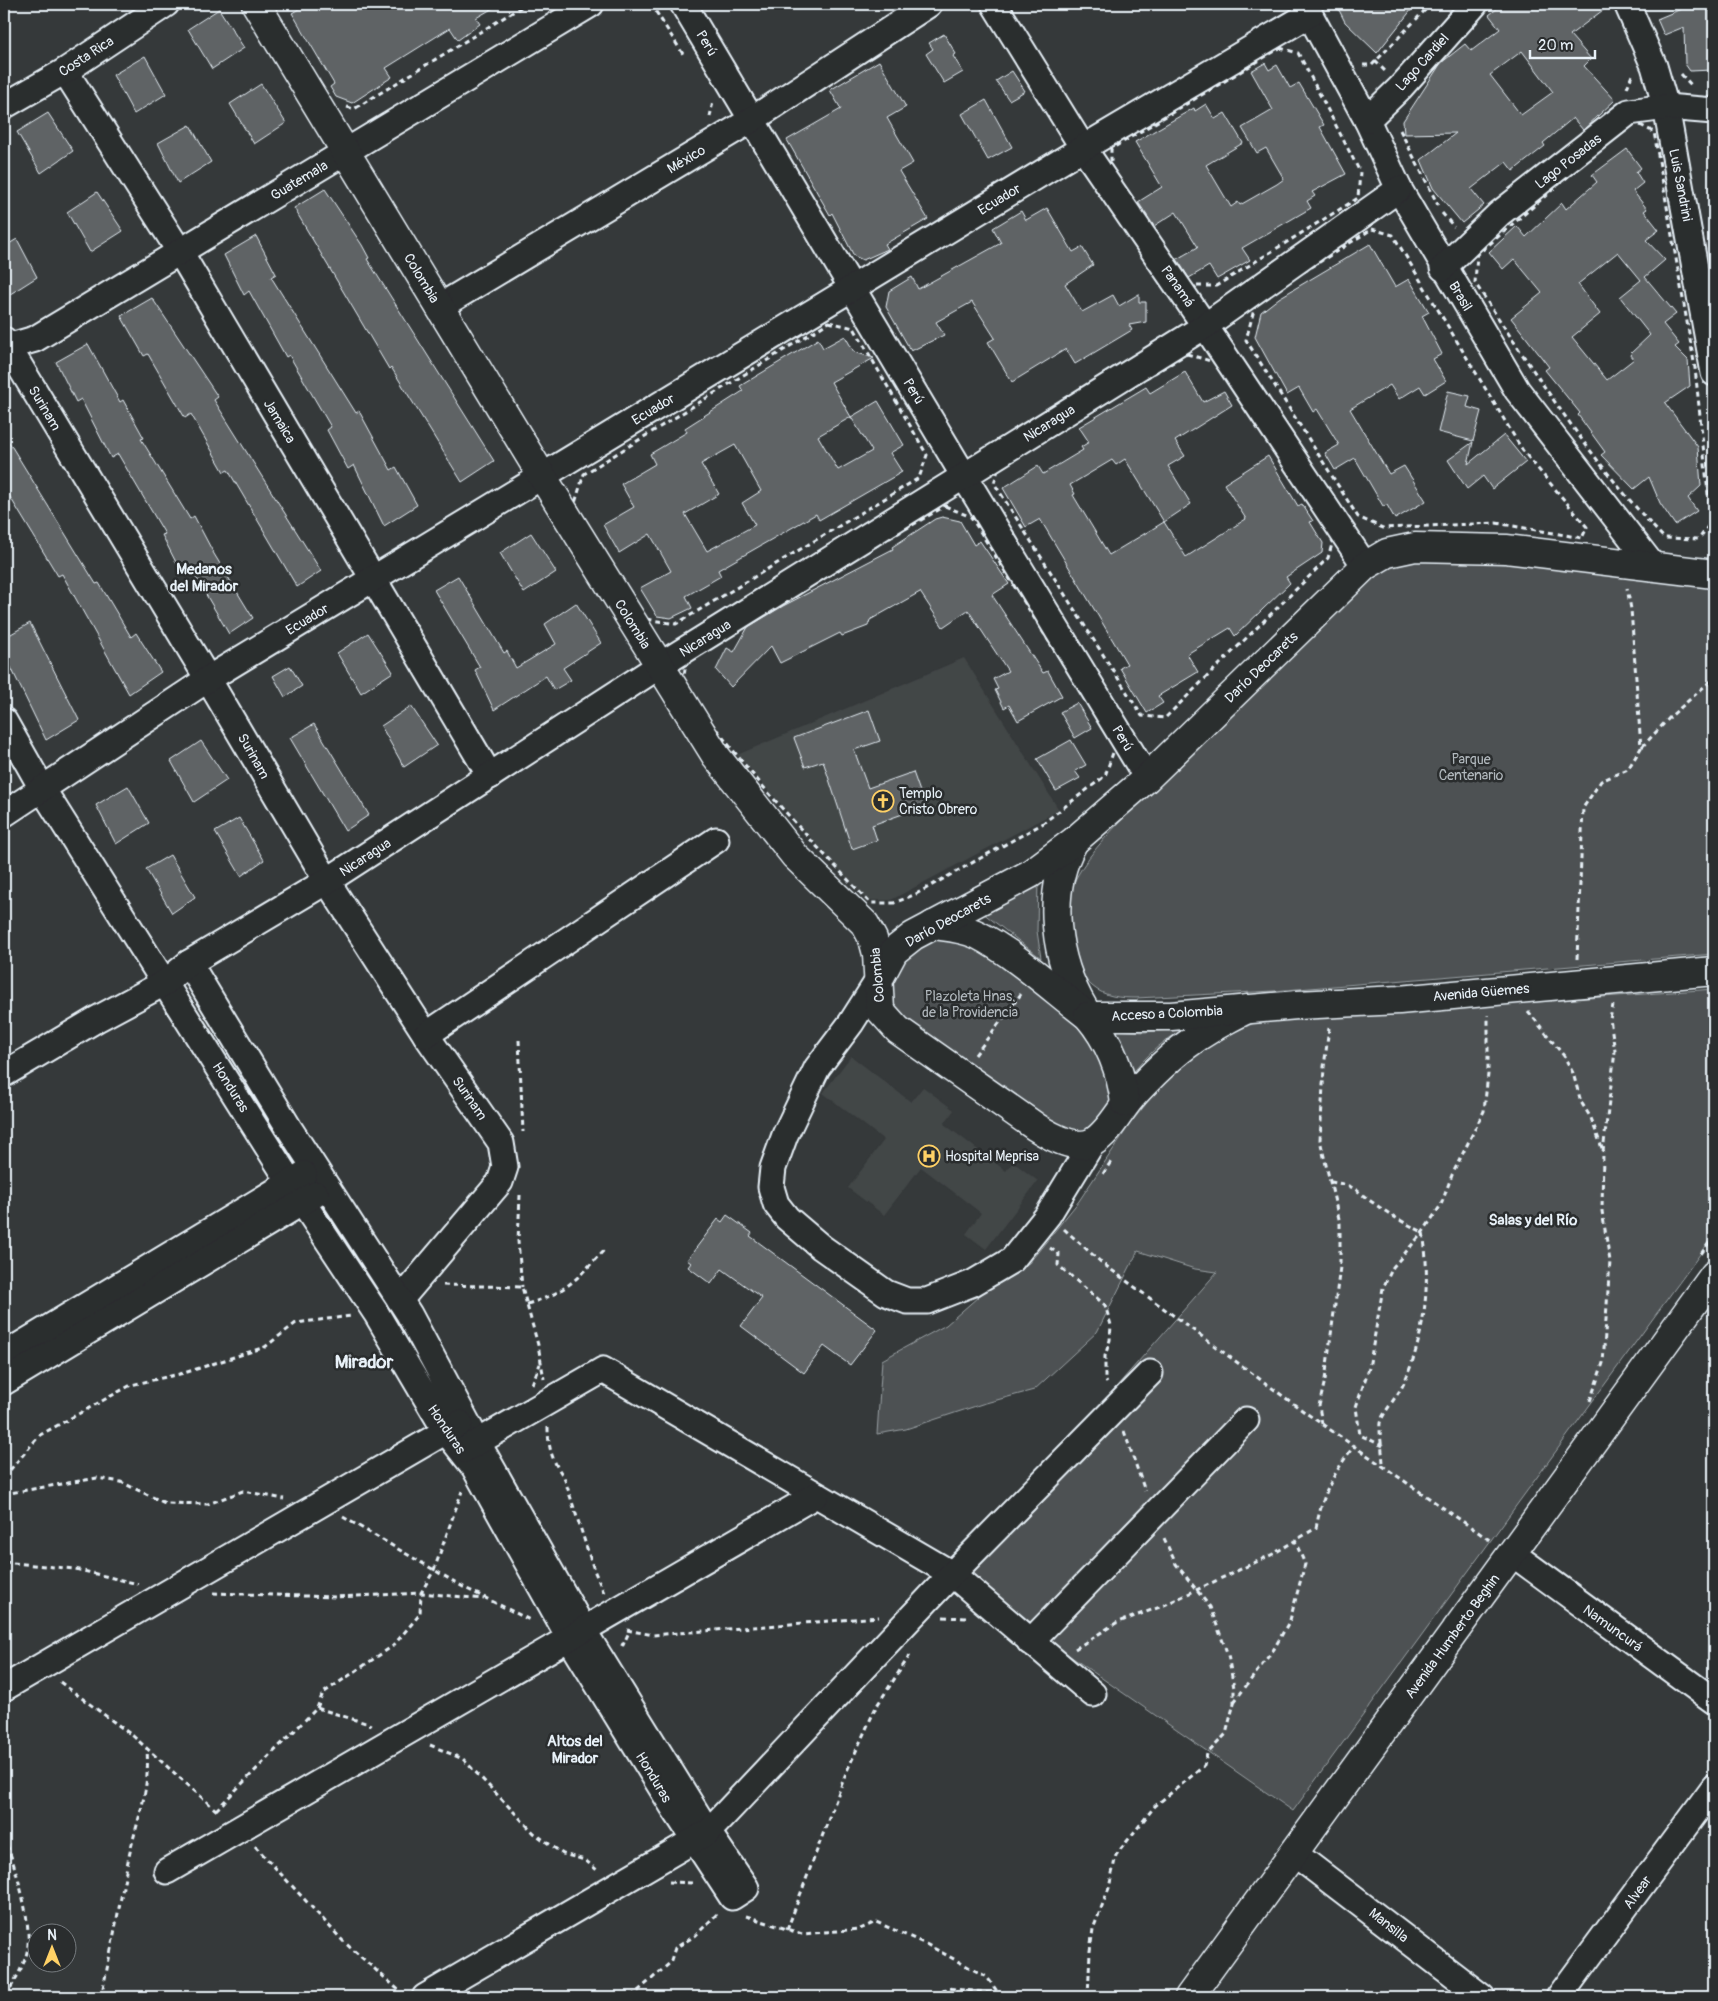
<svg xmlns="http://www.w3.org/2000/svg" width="1718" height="2001" font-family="Pangolin,sans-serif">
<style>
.built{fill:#424647}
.green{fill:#4d5152;stroke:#9aa1a5}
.building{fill:#5f6365;stroke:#e8f1f8;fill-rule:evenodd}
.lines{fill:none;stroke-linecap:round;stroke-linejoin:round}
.street-casing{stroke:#e8f1f8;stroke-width:29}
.secondary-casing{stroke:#e8f1f8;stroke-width:31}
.path{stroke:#e8f1f8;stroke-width:3;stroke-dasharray:5 4;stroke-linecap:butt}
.street{stroke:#2a2d2e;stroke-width:25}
.secondary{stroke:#2a2d2e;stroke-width:28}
.labels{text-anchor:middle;stroke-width:5;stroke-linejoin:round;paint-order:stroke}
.street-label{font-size:14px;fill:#e8f1f8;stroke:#2a2d2e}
.park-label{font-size:14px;fill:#b2b9be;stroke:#2a2d2e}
.poi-label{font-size:14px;fill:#e8f1f8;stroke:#2a2d2e;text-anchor:start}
.neighbourhood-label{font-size:15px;font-weight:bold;fill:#e8f1f8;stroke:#2a2d2e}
.district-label{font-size:19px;font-weight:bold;fill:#e8f1f8;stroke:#2a2d2e}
</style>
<rect width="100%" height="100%" fill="#35393a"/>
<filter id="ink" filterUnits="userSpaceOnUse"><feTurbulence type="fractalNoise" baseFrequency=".02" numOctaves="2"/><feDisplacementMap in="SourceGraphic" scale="10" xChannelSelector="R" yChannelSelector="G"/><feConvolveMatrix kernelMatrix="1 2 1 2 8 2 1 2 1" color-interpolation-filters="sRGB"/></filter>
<g filter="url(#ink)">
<!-- built -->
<g class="built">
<path d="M964,658L1059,810L891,900H866L737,755Z"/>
<path d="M851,1056L911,1102L923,1087L954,1110L944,1124L1006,1171L1013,1162L1038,1181L986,1249L966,1234L981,1213L921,1167L884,1215L848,1188L884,1140L823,1093Z"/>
</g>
<!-- green -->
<g class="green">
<path d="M1409,559L1498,561L1714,585V954L1274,991L1136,998C1120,998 1105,997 1092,986C1071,969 1062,914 1071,889C1083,859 1108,835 1129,812L1376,573Z"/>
<path d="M1038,880L1037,931L1041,958L983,913L997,908Z"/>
<path d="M955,928L1088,1016L1125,1103L1079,1144L898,1030L887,962Z"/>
<path d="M1714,989V1235L1293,1811L952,1574L1217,1272L1195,1269L1138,1251L1097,1332L1034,1390L982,1404L906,1429L877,1434L882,1360L946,1325L994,1283L1029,1263L1079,1201L1130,1124L1169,1075L1202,1048L1256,1022Z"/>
<path d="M1185,1029C1163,1040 1147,1055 1131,1075L1113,1030L1144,1032Z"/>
</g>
<!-- building -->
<g class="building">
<path d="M307,4H500L476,18L480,24L458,40L450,28L386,68L392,77L352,103L336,97L330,87L334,84L292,13Z"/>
<path d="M1336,4H1416L1377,53L1345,22Z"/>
<path d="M1503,4H1611L1570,35L1591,59L1584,66L1615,100L1583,130L1573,118L1543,143L1545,146L1513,171L1506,162L1471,189L1484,205L1462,223L1433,188L1421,160L1456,133L1404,134L1403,121L1441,63L1465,44L1471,51L1500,29L1489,15ZM1522,51L1553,92L1521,115L1490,75Z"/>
<path d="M1686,4H1698L1714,9L1713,70L1690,71L1685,64L1684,27L1664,35L1657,19L1686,7Z"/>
<path d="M219,9L244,48L212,69L188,29Z"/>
<path d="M944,34L956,54L953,56L963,72L944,83L926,54L933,49L929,43Z"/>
<path d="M145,56L166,94L134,114L113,75Z"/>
<path d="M879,61L906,107L887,118L913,163L899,171L928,219L885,244L888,249L863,260L854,256L832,213L830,215L787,140L841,109L830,90Z"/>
<path d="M1265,63L1269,70L1277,65L1290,88L1299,83L1324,125L1320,127L1346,174L1312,192L1315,196L1307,201L1311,208L1242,248L1250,260L1217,279L1209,266L1189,278L1177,259L1198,247L1176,212L1154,226L1138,202L1162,187L1135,142L1194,108L1195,111L1206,104L1215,119L1225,113L1243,143L1206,165L1231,207L1238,202L1240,205L1277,184L1284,179L1266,148L1257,153L1242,128L1273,110L1251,71Z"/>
<path d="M1012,71L1025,91L1009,100L996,81Z"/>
<path d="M261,84L286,123L254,144L230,104Z"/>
<path d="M986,100L1012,147L988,160L962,114Z"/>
<path d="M48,113L73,151L41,173L17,132Z"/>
<path d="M190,125L211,162L178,183L158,143Z"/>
<path d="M1627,149L1641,168L1636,172L1643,183L1633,191L1647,209L1644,211L1659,230L1646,240L1665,260L1645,277L1676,314L1663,324L1679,344L1675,347L1688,360L1690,386L1665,403L1698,447L1701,486L1688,498L1697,511L1675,525L1660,503L1649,477L1634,489L1601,455L1605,452L1578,415L1580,413L1545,370L1549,367L1511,318L1542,293L1514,259L1503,269L1489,252L1517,226L1526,237L1562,203L1566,209L1597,182L1592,175ZM1618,252L1641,280L1620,297L1650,335L1630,354L1634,359L1607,380L1572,337L1600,314L1578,284Z"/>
<path d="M325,189L362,245L369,258L367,259L494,461L462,482L391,367L389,369L294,208Z"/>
<path d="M97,192L123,231L90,252L67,212Z"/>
<path d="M1047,208L1073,252L1082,247L1093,265L1065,284L1082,312L1113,295L1119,306L1139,294V302H1146V322L1129,325L1132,330L1075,364L1066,349L1012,382L988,342L995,338L972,302L936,322L944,335L911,351L886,307L889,291L912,277L918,289L1001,243L993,228L1021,211L1026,220Z"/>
<path d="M256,236L276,274L271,277L356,413L359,411L391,470L396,467L417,505L384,526L354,465L348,469L327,430L331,427L289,355L286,357L249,291L244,295L224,255Z"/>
<path d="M17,239L37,277L4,298V247Z"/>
<path d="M1370,244L1395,287L1409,279L1429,312L1422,316L1442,354L1433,359L1446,381L1425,394L1420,386L1399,399L1390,385L1350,409L1389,474L1404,466L1426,501L1395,519L1387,505L1383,506L1355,458L1335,470L1325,453L1339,445L1317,409L1313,412L1299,388L1287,395L1255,337L1261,312L1279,298Z"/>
<path d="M152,298L218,397L214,400L321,571L297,587L228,470L224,472L191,414L185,418L148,354L144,356L121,316Z"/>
<path d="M845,336L854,352L874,358L831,382L851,417L818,436L838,470L872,451L851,417L878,401L904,445L890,453L902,472L819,520L816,514L718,570L721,576L686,596L692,608L671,618L657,616L640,588L671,571L650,534L619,553L603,525L634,507L621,484L655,464L650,454L687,432L685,428L743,391L740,386L818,339L823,348ZM735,445L761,491L742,503L755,525L707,551L685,514L719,494L701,464Z"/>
<path d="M88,344L120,402L123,400L144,438L141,439L190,519L194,516L214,554L253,618L229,634L191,569L182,574L162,535L165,534L118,454L111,458L81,399L76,402L56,362Z"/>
<path d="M1185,372L1203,402L1224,391L1232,405L1175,441L1185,456L1168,466L1191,504L1164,522L1186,557L1246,519L1224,484L1268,456L1298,506L1302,504L1313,521L1310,522L1323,543L1322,553L1286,577L1290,583L1235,636L1230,628L1187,654L1198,672L1158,696L1163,703L1147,713L1120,668L1127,664L1040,519L1026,527L1003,488L1038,466L1043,474L1083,450L1081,447L1089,442L1079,427L1146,387L1150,393ZM1125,459L1164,522L1109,555L1073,495L1075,494L1070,485L1112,460L1116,465Z"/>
<path d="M1448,391L1470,396L1467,407L1481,411L1473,441L1438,432Z"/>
<path d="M4,434L96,584L99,583L131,637L136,633L161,672L129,694L62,574L58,576L4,487Z"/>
<path d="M1504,435L1526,462L1492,489L1483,476L1467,489L1448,460L1473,442L1468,464Z"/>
<path d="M942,517L960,521L974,545L980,541L1009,584L992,595L1043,673L1048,671L1062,696L1018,721L1009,705L1004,708L995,690L998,689L993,679L1008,671L968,610L943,627L920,592L870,620L868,626L842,636L840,633L780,663L771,646L731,687L716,670L727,648L734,652L748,627L783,606L893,549L892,547L935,519Z"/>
<path d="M531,533L556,572L524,593L500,553Z"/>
<path d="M458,576L504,653L507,651L516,668L556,644L545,624L576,603L601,643L563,668L571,680L554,690L546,676L494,710L475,670L480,667L434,590Z"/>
<path d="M30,623L79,720L46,740L4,653V638Z"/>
<path d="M368,633L393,672L361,693L337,653Z"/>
<path d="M290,666L302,686L285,697L273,676Z"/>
<path d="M1077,703L1092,728L1075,738L1060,712Z"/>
<path d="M411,706L437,745L404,767L381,726Z"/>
<path d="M869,710L880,741L854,750L868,788L913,772L925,806L872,825L877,840L852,849L823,761L805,767L794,738Z"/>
<path d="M314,724L369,815L345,831L290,738Z"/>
<path d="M1071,740L1086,765L1075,771L1080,778L1056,791L1037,759Z"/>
<path d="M201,741L227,780L194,802L171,761Z"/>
<path d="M128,786L149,823L116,844L96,805Z"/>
<path d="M239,818L264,860L241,876L215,832Z"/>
<path d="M170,855L195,897L172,913L146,869Z"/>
<path d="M727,1215L752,1233L750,1236L877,1330L850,1365L824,1346L804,1373L741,1326L762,1298L722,1269L711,1284L688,1267L691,1263L687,1260L718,1219L722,1222Z"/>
</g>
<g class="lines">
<!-- street casing -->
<g class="street-casing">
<g id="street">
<path d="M683,4L964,476L1147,778"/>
<path d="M994,4L1083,148L1205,326L1365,566"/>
<path d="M1304,4L1367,120L1399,189L1517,390L1653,566"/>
<path d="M1627,4L1654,66L1666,107L1714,373"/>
<path d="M65,71L180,252L490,776"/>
<path d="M4,106L65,71L166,4"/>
<path d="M1367,120L1400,88L1475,4"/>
<path d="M1443,268L1499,214L1629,112L1666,107L1714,111"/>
<path d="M439,307L753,119L929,4"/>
<path d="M4,340L208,679L327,881L426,1035L501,1143L505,1167L500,1182L400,1300"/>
<path d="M4,348L35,339L591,4"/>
<path d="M4,721L43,790L303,1203L376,1313L445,1430L474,1467L574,1646L675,1810L732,1897L746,1888L708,1832L590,1641L484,1454L409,1314L289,1128L189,963"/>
<path d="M4,814L208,679L1083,148L1310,14"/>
<path d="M879,979L851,1023L817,1068L785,1135L773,1168L771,1187L776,1204L787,1218L821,1247L886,1293L907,1301H927L973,1283L1012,1260L1048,1215L1092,1143"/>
<path d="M426,1035L716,840"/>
<path d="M4,1074L97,1019L166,982L189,963L327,881L659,666L1205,326L1399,189"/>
<path d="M4,1355L304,1174"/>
<path d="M4,1382L316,1194"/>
<path d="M464,1450L603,1370L952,1574L1093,1694"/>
<path d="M1513,1554L1714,1701"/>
<path d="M1030,1642L1246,1420"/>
<path d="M4,1688L460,1423"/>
<path d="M1295,1854L1482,1997"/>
<path d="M167,1871L816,1495"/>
<path d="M425,1997L708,1832L952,1574L1150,1373"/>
<path d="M1559,1997L1714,1787"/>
</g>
</g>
<!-- secondary casing -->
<g class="secondary-casing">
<g id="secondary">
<path d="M256,4L542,476L716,756L795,856L865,924L873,939L877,954L880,1010L898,1030L1036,1127C1050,1136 1077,1151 1093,1142C1111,1131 1121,1107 1135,1093C1173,1052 1197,1034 1247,1009"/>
<path d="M1073,843C1045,894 1055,960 1084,1009"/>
<path d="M933,925C948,927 964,928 978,935C1015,954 1054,990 1088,1016C1110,1042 1121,1070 1125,1103"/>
<path d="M879,979L894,951L913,936L1030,874L1073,842L1147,778L1365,566L1387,553L1415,547L1506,549L1714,574"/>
<path d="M1088,1016H1171L1297,1005L1399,1000L1714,971"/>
<path d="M1189,1997L1714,1275"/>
</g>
</g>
<!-- path -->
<g class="path">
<path d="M651,4L683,54"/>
<path d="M952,8L959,4"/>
<path d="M1280,48L1298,53L1303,62L1360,172L1358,198L1216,286H1187L1111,170V149Z"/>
<path d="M1375,61L1385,71"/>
<path d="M1363,65H1372L1431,4"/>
<path d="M1681,74L1692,86"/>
<path d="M1627,88L1632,75"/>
<path d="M347,107L354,109L526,4"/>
<path d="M710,117L713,101"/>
<path d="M1632,121L1654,132L1695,368L1711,522L1699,539L1664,538C1591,462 1533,370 1475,283L1477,255Z"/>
<path d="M1400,130L1438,205"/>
<path d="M1442,213L1454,227"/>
<path d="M1372,229L1393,235L1523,451L1587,527L1582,538L1496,523L1383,528L1358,517L1246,340L1256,302Z"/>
<path d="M829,322L854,328L927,455L919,478L676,624L646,619L575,503L584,474Z"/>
<path d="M1187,354L1217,363L1335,534L1328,558L1165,718L1142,716L994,483L1000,464Z"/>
<path d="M945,506L971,517L1115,747L1105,776L1042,824L916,894L894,903H870C802,831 739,765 683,683L687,655Z"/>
<path d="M1642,747L1671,716L1714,678"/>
<path d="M1577,959L1583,808L1601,781L1628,769L1641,748L1631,609L1627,588"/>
<path d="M1528,1011L1564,1056L1573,1073L1581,1102L1591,1118L1603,1151"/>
<path d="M519,1040L523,1132"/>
<path d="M975,1055L1021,994"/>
<path d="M1103,1174L1112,1160"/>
<path d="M1330,1182C1357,1185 1355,1191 1375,1204C1390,1215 1406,1224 1423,1232C1431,1284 1425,1335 1404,1383C1399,1394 1382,1414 1380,1423C1379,1430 1383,1456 1383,1465"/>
<path d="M520,1195L518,1241L522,1287"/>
<path d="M1064,1229L1102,1263L1306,1413L1491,1541"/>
<path d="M1050,1248L1059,1254L1058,1265L1105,1305L1111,1325L1110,1340L1105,1356V1380L1107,1383"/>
<path d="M1701,1254L1714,1236"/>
<path d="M443,1285L522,1287L538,1345L544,1379"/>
<path d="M527,1304C569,1292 577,1278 606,1248"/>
<path d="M532,1384L540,1364"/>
<path d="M1590,1401L1603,1363L1610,1261L1602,1211L1603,1152L1615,1051L1610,1019L1613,1005"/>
<path d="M1322,1424L1319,1406L1325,1380L1340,1267V1223L1320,1140L1324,1067L1329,1028"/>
<path d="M548,1427C548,1447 552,1461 564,1477L594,1570L604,1593"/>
<path d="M1124,1431L1145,1491"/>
<path d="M1383,1446L1360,1435L1356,1407L1369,1368L1383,1288L1393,1267L1423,1232L1441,1205L1452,1175L1484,1111L1488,1074V1015"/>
<path d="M4,1477L40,1435L131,1385L184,1373L265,1347L296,1323L351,1316"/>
<path d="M4,1494L97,1478L121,1482L165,1503L208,1504L243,1491L284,1499"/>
<path d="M343,1517L465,1588L532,1621"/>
<path d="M4,1562L75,1569L138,1584"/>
<path d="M213,1593L335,1597L421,1593L484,1599"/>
<path d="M943,1617L966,1618"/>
<path d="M627,1630L653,1635L879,1617"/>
<path d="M621,1644L623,1645L629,1632"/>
<path d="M1075,1649L1116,1623L1160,1607L1273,1554L1316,1528C1323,1493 1333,1474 1354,1446"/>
<path d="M60,1682L133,1736L217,1811"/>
<path d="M1234,1702L1274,1649L1290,1620L1305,1564L1295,1541"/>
<path d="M317,1708L323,1693L393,1646L420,1614L421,1593L434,1570L462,1491"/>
<path d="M430,1745L463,1759L534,1833L563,1854L585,1860L598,1871"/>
<path d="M216,1810L317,1708L372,1725"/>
<path d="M4,1837C15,1865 33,1922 27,1952C24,1967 12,1984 6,1997"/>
<path d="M255,1846L344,1942L402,1993"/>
<path d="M669,1882L695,1883"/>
<path d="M746,1916L802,1934L860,1929L876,1922L926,1944L987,1977L999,1994"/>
<path d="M787,1930L846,1773L876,1707L910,1655"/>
<path d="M101,1997C111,1952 119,1907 128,1861C137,1818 150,1794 147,1749"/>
<path d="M631,1997L670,1963L675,1948L695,1936L717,1914"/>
<path d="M935,1997L947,1988L999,1994L1002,1997"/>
<path d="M1088,1997L1090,1951L1093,1929L1109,1888L1116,1855L1155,1806L1204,1766L1207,1754L1226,1734L1234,1703V1688L1228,1655L1210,1607L1176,1564L1163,1536"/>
</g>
<!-- street -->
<use href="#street" class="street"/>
<!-- secondary -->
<use href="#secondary" class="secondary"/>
</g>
</g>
<!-- icons -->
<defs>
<g id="church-ring" transform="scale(1.125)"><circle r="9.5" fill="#2a2d2e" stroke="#ffd166" stroke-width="1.5"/><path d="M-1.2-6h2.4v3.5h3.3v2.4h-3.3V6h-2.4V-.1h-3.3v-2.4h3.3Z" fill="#ffd166"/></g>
<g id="hospital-ring" transform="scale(1.125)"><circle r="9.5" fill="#2a2d2e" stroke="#ffd166" stroke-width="1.5"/><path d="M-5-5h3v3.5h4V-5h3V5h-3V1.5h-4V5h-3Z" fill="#ffd166"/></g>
</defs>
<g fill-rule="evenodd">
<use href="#church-ring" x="883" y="801"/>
<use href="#hospital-ring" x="929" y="1156"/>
</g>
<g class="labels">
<!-- street labels -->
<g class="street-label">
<text transform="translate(707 43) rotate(59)" y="5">Perú</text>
<text transform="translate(86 56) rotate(-33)" y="5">Costa Rica</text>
<text transform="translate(1422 62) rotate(-48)" y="5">Lago Cardiel</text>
<text transform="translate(686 159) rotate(-31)" y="5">México</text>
<text transform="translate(1568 161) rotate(-38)" y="5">Lago Posadas</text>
<text transform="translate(299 180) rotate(-31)" y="5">Guatemala</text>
<text transform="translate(1681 185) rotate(79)" y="5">Luis Sandrini</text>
<text transform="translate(999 199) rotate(-31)" y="5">Ecuador</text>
<text transform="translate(422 278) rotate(59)" y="5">Colombia</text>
<text transform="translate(1178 286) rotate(55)" y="5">Panamá</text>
<text transform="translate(1461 296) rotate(59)" y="5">Brasil</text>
<text transform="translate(914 391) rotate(59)" y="5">Perú</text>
<text transform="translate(45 408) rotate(59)" y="5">Surinam</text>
<text transform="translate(653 409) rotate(-31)" y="5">Ecuador</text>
<text transform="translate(280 421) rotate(59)" y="5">Jamaica</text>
<text transform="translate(1049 423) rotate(-32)" y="5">Nicaragua</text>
<text transform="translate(307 619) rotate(-31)" y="5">Ecuador</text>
<text transform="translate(633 624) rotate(58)" y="5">Colombia</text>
<text transform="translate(705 638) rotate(-32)" y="5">Nicaragua</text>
<text transform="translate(1261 667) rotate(-44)" y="5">Darío Deocarets</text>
<text transform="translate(1123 738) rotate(59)" y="5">Perú</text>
<text transform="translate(254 756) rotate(60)" y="5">Surinam</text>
<text transform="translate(365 857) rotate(-33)" y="5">Nicaragua</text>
<text transform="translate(948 920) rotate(-29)" y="5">Darío Deocarets</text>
<text transform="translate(877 975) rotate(-95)" y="5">Colombia</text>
<text transform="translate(1481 992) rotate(-5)" y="5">Avenida Güemes</text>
<text transform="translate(1167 1013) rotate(-3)" y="5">Acceso a Colombia</text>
<text transform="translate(231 1087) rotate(58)" y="5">Honduras</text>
<text transform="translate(470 1098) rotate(55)" y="5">Surinam</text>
<text transform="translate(447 1429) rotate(56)" y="5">Honduras</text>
<text transform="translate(1613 1628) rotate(36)" y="5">Namuncurá</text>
<text transform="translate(1452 1636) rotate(-54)" y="5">Avenida Humberto Beghin</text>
<text transform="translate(654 1777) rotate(59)" y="5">Honduras</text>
<text transform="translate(1637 1892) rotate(-54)" y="5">Alvear</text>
<text transform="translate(1389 1925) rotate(38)" y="5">Mansilla</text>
</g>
<!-- park labels -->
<g class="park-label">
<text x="1471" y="764">Parque<tspan x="1471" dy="16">Centenario</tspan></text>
<text x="970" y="1001">Plazoleta Hnas.<tspan x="970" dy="16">de la Providencia</tspan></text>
</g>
<!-- poi labels -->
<g class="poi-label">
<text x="899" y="798">Templo<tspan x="899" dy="16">Cristo Obrero</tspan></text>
<text x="945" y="1161">Hospital Meprisa</text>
</g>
<!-- neighbourhood labels -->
<g class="neighbourhood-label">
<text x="204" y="574">Medanos<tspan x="204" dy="17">del Mirador</tspan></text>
<text x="1533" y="1225">Salas y del Río</text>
<text x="575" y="1746">Altos del<tspan x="575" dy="17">Mirador</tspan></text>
</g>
<!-- district labels -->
<g class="district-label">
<text x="364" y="1368">Mirador</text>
</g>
</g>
<!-- margin -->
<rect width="1718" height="2001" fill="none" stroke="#2a2d2e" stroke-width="20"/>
<rect x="10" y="10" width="1698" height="1981" fill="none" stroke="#e8f1f8" stroke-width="2" filter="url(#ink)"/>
<!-- north arrow -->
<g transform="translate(52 1948)"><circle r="24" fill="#2a2d2e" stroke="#767b7f"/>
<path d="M0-4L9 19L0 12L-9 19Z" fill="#ffd166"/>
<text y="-8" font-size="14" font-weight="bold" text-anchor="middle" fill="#e8f1f8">N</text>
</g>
<!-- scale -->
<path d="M1530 50v8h65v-8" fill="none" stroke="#e8f1f8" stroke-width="2.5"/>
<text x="1538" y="50" font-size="15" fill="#e8f1f8" stroke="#2a2d2e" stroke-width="4" paint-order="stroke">20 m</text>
</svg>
